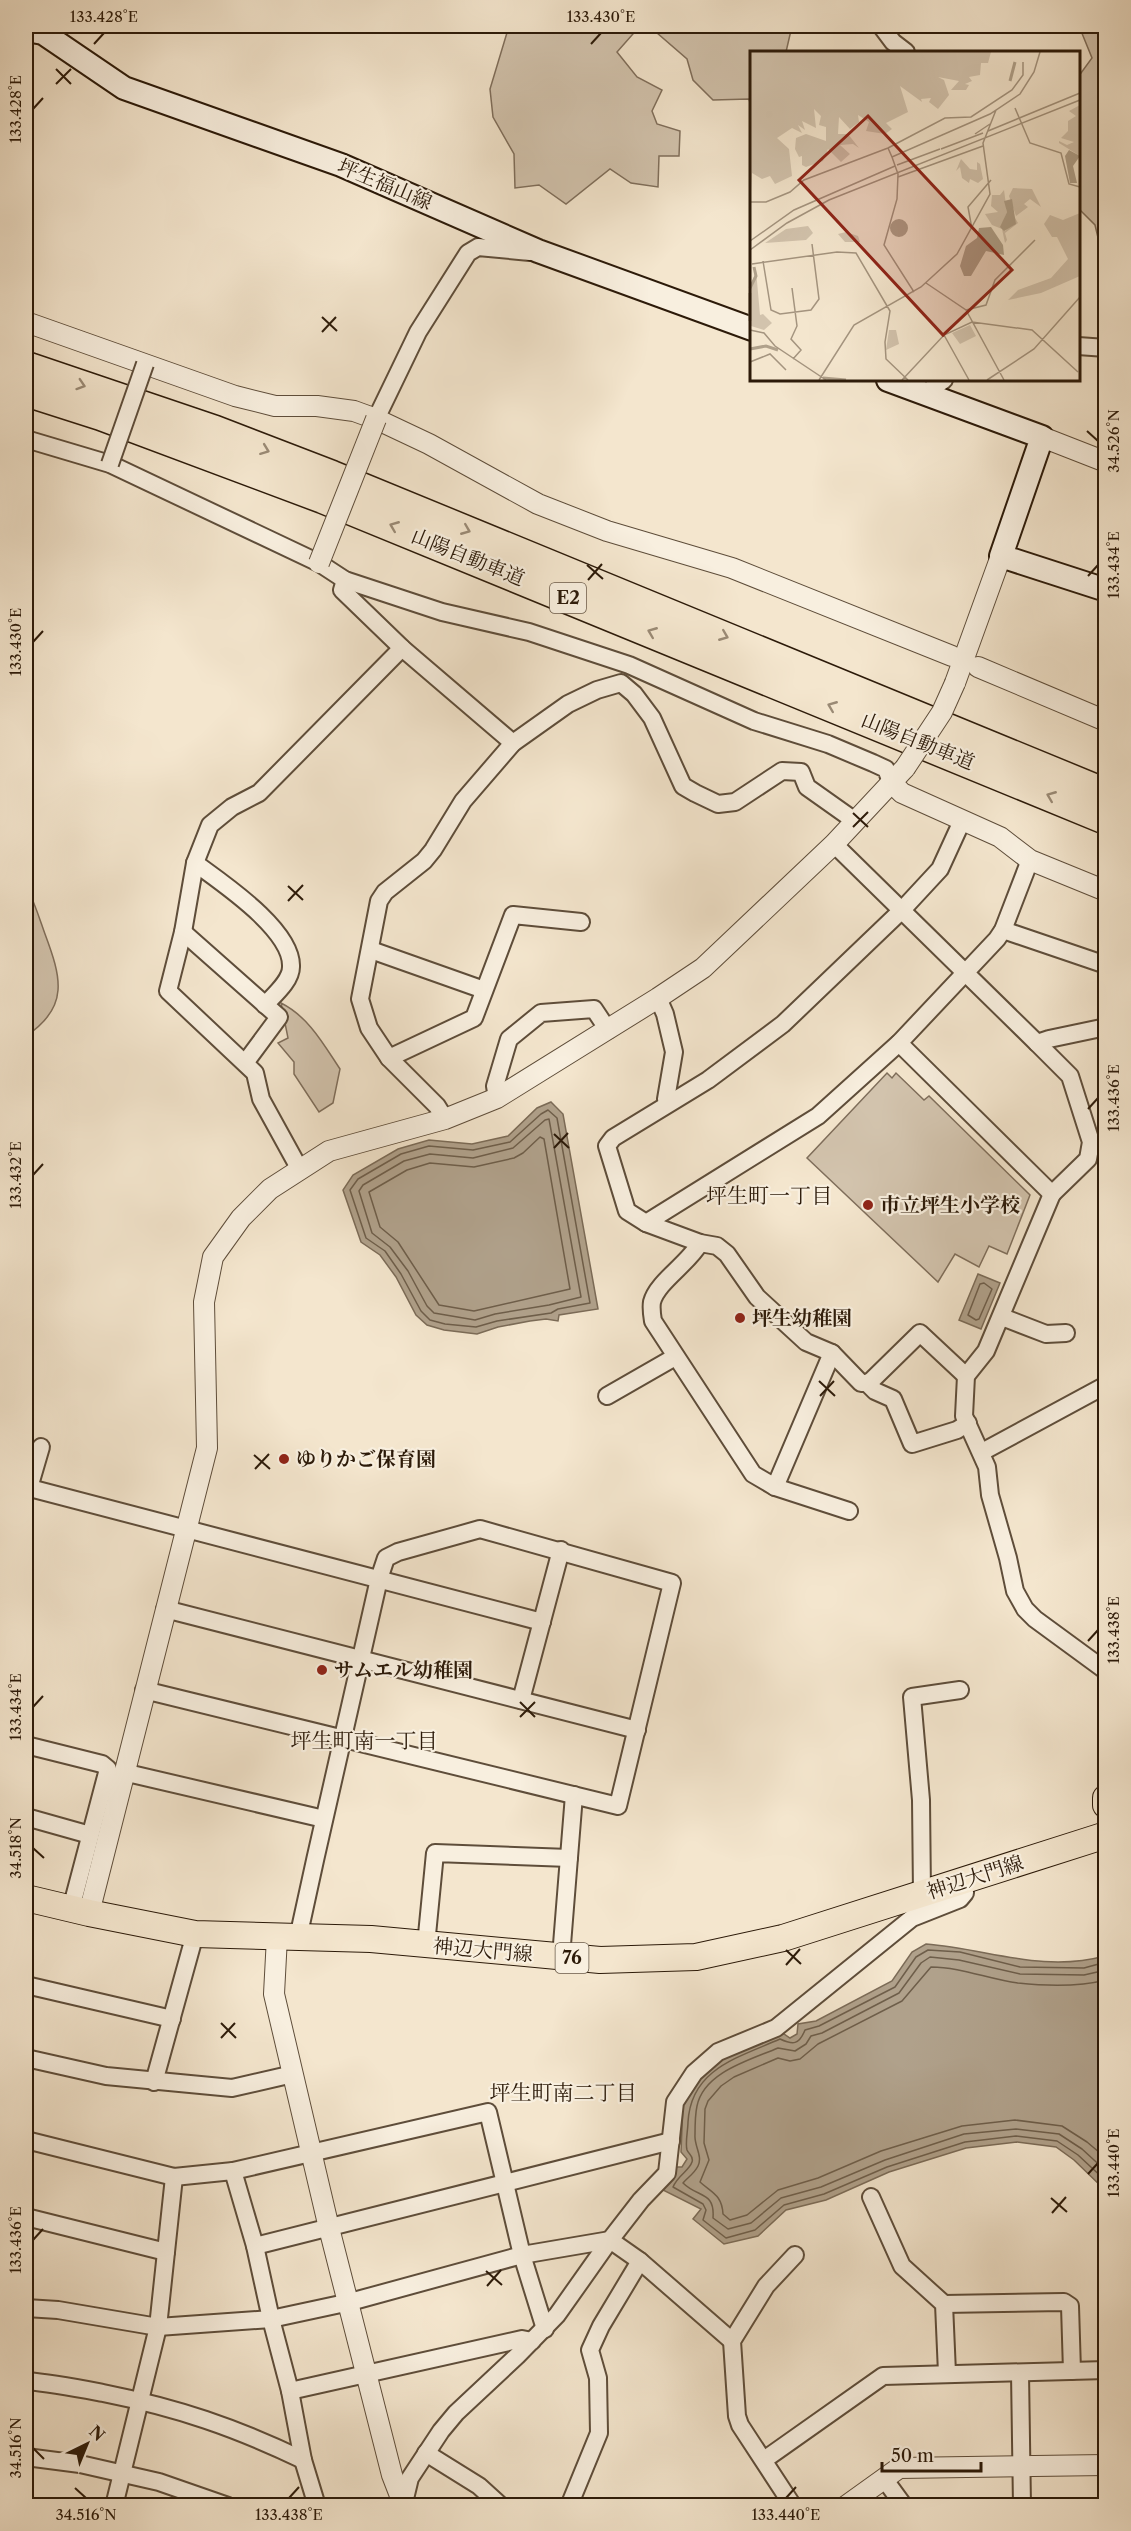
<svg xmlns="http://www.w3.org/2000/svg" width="1131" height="2531" font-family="'Libre Caslon Text','Noto Serif JP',serif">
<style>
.green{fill:#d2c3ad;stroke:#7f6e5b;stroke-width:1.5}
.water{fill:#b0a18b;stroke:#7b6b57;stroke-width:1.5}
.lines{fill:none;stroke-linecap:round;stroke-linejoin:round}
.shore{stroke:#6e5e4a;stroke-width:1.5}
.minor-casing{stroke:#5e4d3a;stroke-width:20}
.tertiary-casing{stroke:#5e4d3a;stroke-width:22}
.secondary-casing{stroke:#2c1a09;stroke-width:26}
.primary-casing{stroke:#2c1a09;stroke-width:28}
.motorway-casing{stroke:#2c1a09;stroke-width:33}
.minor{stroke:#f8efdf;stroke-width:16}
.tertiary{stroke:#f8efdf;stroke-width:20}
.secondary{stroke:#f8efdf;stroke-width:22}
.primary{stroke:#f4e6ce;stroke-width:26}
.motorway{stroke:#f4e6ce;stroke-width:30}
.minor-bridge-casing{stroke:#5e4d3a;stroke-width:20;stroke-linecap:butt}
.tertiary-bridge-casing{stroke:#5e4d3a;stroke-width:22;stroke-linecap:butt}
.minor-bridge{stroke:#f8efdf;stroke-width:16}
.tertiary-bridge{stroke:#f8efdf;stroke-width:20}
.oneway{stroke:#9a8a75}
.ticks{fill:none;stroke:#2c1a09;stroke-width:2}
.poi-dot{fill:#8f2418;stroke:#f8efdf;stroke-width:2}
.labels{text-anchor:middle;stroke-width:4.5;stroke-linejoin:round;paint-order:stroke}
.shield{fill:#f8efdf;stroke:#695a49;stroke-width:1.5}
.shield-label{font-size:18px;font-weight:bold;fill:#2c1a09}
.street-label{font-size:20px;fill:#2c1a09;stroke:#f8efdf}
.poi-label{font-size:20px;font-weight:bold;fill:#2c1a09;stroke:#f8efdf;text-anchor:start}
.neighbourhood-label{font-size:21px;fill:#2c1a09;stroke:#f8efdf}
.inset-river{fill:none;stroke:#b0a18b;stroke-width:3}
.inset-road{fill:none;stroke:#a4947f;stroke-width:1.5}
.view{fill:#8f2418;fill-opacity:0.15;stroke:#8f2418;stroke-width:3}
.inset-edge{fill:none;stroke:#2c1a09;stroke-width:3}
.neatline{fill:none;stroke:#2c1a09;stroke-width:2}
.ticks-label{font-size:15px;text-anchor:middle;fill:#2c1a09}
</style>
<rect width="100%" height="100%" fill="#f4e6ce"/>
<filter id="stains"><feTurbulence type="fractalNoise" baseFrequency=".00333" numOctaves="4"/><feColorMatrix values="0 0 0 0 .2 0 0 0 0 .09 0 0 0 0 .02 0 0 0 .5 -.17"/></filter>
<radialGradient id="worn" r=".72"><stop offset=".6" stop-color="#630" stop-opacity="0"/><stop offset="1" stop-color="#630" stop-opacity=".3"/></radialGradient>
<!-- green -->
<g class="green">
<path d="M361,26H428L419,33L362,28Z"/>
<path d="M509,26H640L617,52L637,77L662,90L652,111L657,124L680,131L679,156H659L658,187L631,183L610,169L566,204L539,185L515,188L514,154L493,117L490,89Z"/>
<path d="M649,26H792L786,52H752L751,106L749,99L713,100L693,80L687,59Z"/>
<path d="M1079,26H1105V246H1100L1095,225L1079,209V72L1081,73L1092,58Z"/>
<path d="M26,885C34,901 39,917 45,934C61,977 70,1007 26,1036Z"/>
<path d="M281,1003C309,1017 324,1045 340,1069L333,1103L319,1112L294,1074V1062L278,1043L288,1038Z"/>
<path d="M887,1073L892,1078L896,1073L924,1100L929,1096L1030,1195L1007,1254L989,1246L979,1267L955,1254L938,1282L807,1158Z"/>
</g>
<!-- water -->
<g class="water">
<path d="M551,1102L563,1114L598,1309L559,1315L558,1321L546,1319L530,1321L498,1327L477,1334L444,1330L427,1325L416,1315L396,1277L380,1255L361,1242L343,1190L353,1175L398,1149L429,1140L472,1144L508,1136L537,1108Z"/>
<path d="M978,1274L1000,1283L981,1329L959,1320Z"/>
<path d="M926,1944C989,1949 1042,1973 1105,1956V2190L1074,2160L1056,2147L1017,2142L966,2148L889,2172L826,2200L786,2210L758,2236L724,2244L693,2219L701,2209L661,2189L677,2167H682L687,2159L681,2152L683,2104L706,2069L723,2057L781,2032L790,2038L797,2034L798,2024L816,2021L892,1981L912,1952Z"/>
</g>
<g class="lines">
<!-- shore -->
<g class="shore">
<path d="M548,1110L557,1118L590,1303L558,1309L551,1313L497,1321L476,1327L445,1324L430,1320L421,1311L401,1274L385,1251L366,1238L350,1190L358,1179L401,1154L429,1146L473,1150L510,1142L541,1114Z"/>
<path d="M549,1119L581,1297L549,1305L495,1314L475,1320L434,1313L427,1306L408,1271L390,1247L372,1233L359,1191L363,1185L404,1161L430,1154L473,1158L513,1148L545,1120Z"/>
<path d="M540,1137L544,1139L570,1289L474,1311L439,1305L398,1242L380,1227L369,1192L407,1170L430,1163L474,1167L514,1158L523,1153Z"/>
<path d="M984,1283L992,1289L979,1319L976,1320L968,1315L980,1284Z"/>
<path d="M1106,1962L1084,1968L1020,1967L960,1952L928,1950L916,1957L895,1987L819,2026L805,2030C799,2045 793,2045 780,2039C737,2058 691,2069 688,2122C688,2130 685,2143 687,2150C689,2155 694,2156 692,2162C689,2171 678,2175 673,2187L703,2204L706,2210L703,2220L726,2238L755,2230L784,2205L824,2194L887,2167L965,2142L1016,2136L1057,2141L1078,2155L1106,2181"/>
<path d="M1106,1970L1084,1975L1020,1974L959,1960L930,1957L921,1963L899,1993L822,2033L811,2036L806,2044L795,2051L778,2048C750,2060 704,2072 697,2106C695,2115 695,2126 695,2135C694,2146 703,2156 698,2166C694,2174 688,2177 683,2183C698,2198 715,2191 713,2218L728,2229L751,2223L781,2198L821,2187L885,2160L964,2134L1016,2129L1059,2134L1082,2149L1106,2171"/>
<path d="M1106,1980C1078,1987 1046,1986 1018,1983C988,1979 961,1967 931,1967L902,2001L818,2044L800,2059L790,2061L778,2058L734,2077L721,2086L708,2101L705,2109L704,2143L709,2160L700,2182C712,2193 722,2195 723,2214L730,2220L747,2215L778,2190L818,2178L881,2151L962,2126L1015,2120L1062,2126L1087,2142L1106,2158"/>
</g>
<!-- minor casing -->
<g class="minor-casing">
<g id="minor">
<path d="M881,26L893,42L906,52"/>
<path d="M1078,346L1106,348"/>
<path d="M925,393L944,380"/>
<path d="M376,419L418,332L468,253L478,247L530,252"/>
<path d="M26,439L110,464L319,563L345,580L442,612L529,632L629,665L754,721L828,744L873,763L886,769L891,782"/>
<path d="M345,580L342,590L402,648L513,743"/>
<path d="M962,821L940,869L902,910L783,1024L708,1080L613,1138L607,1146L627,1211L646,1223L818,1116L899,1043L997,939L1003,930L1030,860"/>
<path d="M834,844L1037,1043L1049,1039L1106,1027"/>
<path d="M195,863C222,883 293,930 291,967C291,981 274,995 265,1005"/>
<path d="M1003,930L1106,965"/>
<path d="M183,932L279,1017L245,1063"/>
<path d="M371,950L484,990"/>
<path d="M658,998L665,1014L674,1052L666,1099L668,1103"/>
<path d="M899,1043L1052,1194L1088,1159L1091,1142L1070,1076L1037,1043"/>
<path d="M389,1058L474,1018L513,915L581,922"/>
<path d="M497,1098L495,1086L509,1039L541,1013L594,1009L608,1030"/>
<path d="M445,1119L437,1106L389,1058L369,1028L360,999L379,901L385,892L424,861L433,850L463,801L513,743L568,704L597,690L621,683L634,694L652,718L683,786L695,793L718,804L735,802L782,771L801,772L807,787L855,821"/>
<path d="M299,1168L261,1099L255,1073L168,991L183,932L195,863L210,825L232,807L259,793L402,648"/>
<path d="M1052,1194L986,1351L966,1376L964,1416L987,1467L990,1495L1008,1558L1015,1591L1025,1609L1035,1619L1106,1671"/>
<path d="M646,1223L700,1243L717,1246L727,1254L757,1297L806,1342L832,1353L861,1383H867L872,1380L920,1333L966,1376"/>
<path d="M700,1243C688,1264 657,1282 652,1302C651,1308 652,1315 653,1321L753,1474L775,1487L849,1511"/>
<path d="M1002,1317L1046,1334L1066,1333"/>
<path d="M867,1383L875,1391L893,1399L912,1444L957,1430L968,1423"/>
<path d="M607,1396L675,1357"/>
<path d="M982,1452L1106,1385"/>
<path d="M26,1487L542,1622"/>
<path d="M775,1487L832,1353"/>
<path d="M29,1488L41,1447"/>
<path d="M165,1609L637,1730"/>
<path d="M144,1690L618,1806L672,1583L480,1529L398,1552L386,1558L379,1579C351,1698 324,1818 298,1938"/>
<path d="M521,1700L561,1550"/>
<path d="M26,1745L102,1764L108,1769L71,1909"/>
<path d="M123,1772L324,1819"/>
<path d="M26,1817L90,1835"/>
<path d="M922,1894L921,1800L912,1697L960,1690"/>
<path d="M426,1945L435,1853L569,1858"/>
<path d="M561,1957L574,1795"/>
<path d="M26,1985L172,2019"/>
<path d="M26,2058L106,2076L232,2088L293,2074"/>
<path d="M154,2082L195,1934"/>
<path d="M26,2140L174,2177L233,2171L488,2112L522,2255L545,2329"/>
<path d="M233,2171L255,2246L271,2319L290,2391L303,2460L317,2506"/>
<path d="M871,2197L902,2266L944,2304L947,2373"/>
<path d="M26,2217L166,2252"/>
<path d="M255,2246L671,2141"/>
<path d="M944,2304L1064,2302L1070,2306L1072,2371"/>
<path d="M26,2308L58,2310L158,2327L271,2319L350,2302L522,2255L610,2240L640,2261L732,2341"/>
<path d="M1020,2373L1022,2506"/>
<path d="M26,2381C52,2383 77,2388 103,2393C178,2408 234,2427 303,2460"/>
<path d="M290,2391L522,2339L532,2341"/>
<path d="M426,2453L479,2486L501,2506"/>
<path d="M26,2457L80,2464L159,2482L228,2506"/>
<path d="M764,2460L883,2376L1106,2370"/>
<path d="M885,2480L904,2506"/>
<path d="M404,2503L410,2478L441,2431L456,2413L517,2356L557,2315L610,2240L641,2200L667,2173L675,2102L694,2073L718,2052L776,2028L912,1918L960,1899L965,1893L964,1881"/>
<path d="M114,2506L158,2327L174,2177"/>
<path d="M569,2506L599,2433L598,2378L590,2350L601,2326L640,2261"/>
<path d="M793,2506L740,2425L737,2416L732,2341L766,2286L795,2255"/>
</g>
</g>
<!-- tertiary casing -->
<g class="tertiary-casing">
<g id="tertiary">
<path d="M26,322L235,396L275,406H317L354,411L376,419L429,444L538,504L607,531L732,568L952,656"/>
<path d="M1042,437L1106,462"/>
<path d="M978,667L1106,721"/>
<path d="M955,683L1001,556"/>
<path d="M891,782L902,793L1000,837L1030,860L1106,891"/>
<path d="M89,1913L207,1448L204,1302L213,1257L241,1218L270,1189L329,1151L445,1119L497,1098L658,998L703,968L834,844L905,768"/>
<path d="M277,1937L274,1994L329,2228L392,2475L404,2506"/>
<path d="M846,2506L899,2468L1106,2465"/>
</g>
</g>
<!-- secondary casing -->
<g class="secondary-casing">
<g id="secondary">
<path d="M26,30L43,33L124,88L341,165L538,251L752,329"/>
<path d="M888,380L1042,437L1001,556L1106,590"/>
</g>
</g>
<!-- primary casing -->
<g class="primary-casing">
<g id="primary">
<path d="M1106,1798V1805"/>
<path d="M26,1898L89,1913L195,1934L371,1939L600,1960L696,1957L783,1938L1106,1835"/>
</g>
</g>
<!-- motorway casing -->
<g class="motorway-casing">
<g id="motorway">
<path d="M26,367L215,431L332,476L1106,794"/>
<path d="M26,391L101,415L323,498L1106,819"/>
</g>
</g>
<!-- minor -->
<use href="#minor" class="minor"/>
<!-- tertiary -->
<use href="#tertiary" class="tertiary"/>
<!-- secondary -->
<use href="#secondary" class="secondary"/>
<!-- primary -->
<use href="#primary" class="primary"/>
<!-- motorway -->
<use href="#motorway" class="motorway"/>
<!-- minor-bridge casing -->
<g class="minor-bridge-casing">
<path id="minor-bridge" d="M110,464L145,364"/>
</g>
<!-- tertiary-bridge casing -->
<g class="tertiary-bridge-casing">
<g id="tertiary-bridge">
<path d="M319,563L376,419"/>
<path d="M905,768L942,712L955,683"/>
</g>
</g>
<!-- minor-bridge -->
<use href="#minor-bridge" class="minor-bridge"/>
<!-- tertiary-bridge -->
<use href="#tertiary-bridge" class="tertiary-bridge"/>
</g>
<!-- one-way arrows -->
<defs><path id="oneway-chevron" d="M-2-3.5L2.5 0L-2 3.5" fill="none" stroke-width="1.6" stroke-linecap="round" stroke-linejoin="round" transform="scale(1.5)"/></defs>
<g class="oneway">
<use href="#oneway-chevron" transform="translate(81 385) rotate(18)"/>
<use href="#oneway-chevron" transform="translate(265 450) rotate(21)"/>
<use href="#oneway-chevron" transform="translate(394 526) rotate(-158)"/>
<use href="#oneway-chevron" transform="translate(466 530) rotate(22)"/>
<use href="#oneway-chevron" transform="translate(652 632) rotate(-158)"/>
<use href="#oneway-chevron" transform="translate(724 636) rotate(22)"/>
<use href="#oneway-chevron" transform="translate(832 706) rotate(-158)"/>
<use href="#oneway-chevron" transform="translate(1051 796) rotate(-158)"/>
</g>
<!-- ticks -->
<path class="ticks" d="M94,44L104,33M591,44L601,33M56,69L71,84M56,84L71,69M33,109L43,98M322,317L337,331M322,332L336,317M1087,431L1098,441M587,565L603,579M1088,576L1098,565M588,580L602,564M33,642L43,631M853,813L868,827M853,827L868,812M288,886L303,900M288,901L303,885M1088,1109L1098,1098M554,1134L569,1148M554,1148L568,1133M33,1175L43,1164M819,1381L835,1396M820,1396L834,1381M254,1455L270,1469M255,1469L269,1454M1088,1641L1098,1630M520,1702L535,1717M33,1707L43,1696M520,1717L535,1702M33,1848L44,1858M786,1950L801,1964M786,1965L800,1949M221,2023L236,2038M221,2038L235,2023M1088,2174L1098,2163M1051,2198L1067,2212M1052,2213L1066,2197M33,2240L43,2229M486,2271L502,2285M487,2286L501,2270M33,2448L44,2459M75,2488L86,2498M289,2498L299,2487M786,2498L796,2487"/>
<!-- markers -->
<g class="poi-dot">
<circle cx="868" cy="1205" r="6"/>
<circle cx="740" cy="1318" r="6"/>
<circle cx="284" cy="1459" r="6"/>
<circle cx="322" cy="1670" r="6"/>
</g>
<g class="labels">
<!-- shield labels -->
<g class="shield">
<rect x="550" y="583" width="36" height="30" rx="4.5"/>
<rect x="555.5" y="1943" width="33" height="30" rx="4.5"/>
</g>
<g class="shield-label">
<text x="568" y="604">E2</text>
<text x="572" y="1964">76</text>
</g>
<!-- street labels -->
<g class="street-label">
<text transform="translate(385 184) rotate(23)" y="7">坪生福山線</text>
<text transform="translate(468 557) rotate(22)" y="7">山陽自動車道</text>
<text transform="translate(918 741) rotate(22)" y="7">山陽自動車道</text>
<text transform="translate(975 1877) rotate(-18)" y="7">神辺大門線</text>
<text transform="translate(483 1950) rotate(5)" y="7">神辺大門線</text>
</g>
<!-- poi labels -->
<g class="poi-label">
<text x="880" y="1212">市立坪生小学校</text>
<text x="752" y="1325">坪生幼稚園</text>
<text x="296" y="1466">ゆりかご保育園</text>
<text x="334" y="1677">サムエル幼稚園</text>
</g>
<!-- neighbourhood labels -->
<g class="neighbourhood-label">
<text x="769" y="1203">坪生町一丁目</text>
<text x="364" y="1748">坪生町南一丁目</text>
<text x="563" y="2100">坪生町南二丁目</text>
</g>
</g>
<!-- overview -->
<g transform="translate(750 51)">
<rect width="330" height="330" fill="#f4e6ce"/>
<path d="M0,1H241L238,12H231L230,24L219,26L222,30L215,33L219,34L216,39H201L209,30L188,26L194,29L199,44L188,58L179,51L181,47L171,48L172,51L150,35L158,61L136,72L142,78L135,83L116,80L119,71L108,64L109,71L100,78L89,66L88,83H98L109,97L103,93L90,94L100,103L91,111L78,98L73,110L56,116L52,114V105L49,106L45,98L46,87L56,83L76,90V76L69,74L71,65L64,58L66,77L52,70L55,79L48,74L52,82L42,77L27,87L39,98L42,125L25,133L20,125L12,128L2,122L1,140ZM330,54V105L309,92V90L317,94L324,91L311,87L318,80V70L326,65L319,60ZM211,108L220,118L227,119V111L230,113L233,128L228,132L220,128L219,132L212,127L210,116L206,120ZM263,137L282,138L291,156L280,148L274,153L278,156L266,165L259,145ZM254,139L257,161L251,176L255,180L265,167L268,172L255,182L257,189L255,192L252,178L242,174L235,163L248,161L241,155L242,144H250ZM330,162V225L291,242L258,249L268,239L301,227L318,208L307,186H302L294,173L300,164L313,169ZM58,175L63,182L56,189L15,192L36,178ZM96,181L108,185L110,191H95L88,183ZM6,219L10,264L13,263L22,272L14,279L1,275L0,238ZM220,274L226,285L210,293L202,282ZM139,279H146L149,293L136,299Z" fill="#d2c3ad"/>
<path d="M319,99L330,105L323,115L327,132H320L315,105ZM262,148L266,173L254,180L250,176L257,161L254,150ZM140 177a9 9 0 1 1 18 0a9 9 0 1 1-18 0ZM241,176L253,194L254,204L236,200L221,225H214L210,215L216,195L227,187L229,177Z" fill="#b0a18b"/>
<path class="inset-river" d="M260,30L265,11M0,237L6,225L4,216M0,242V270M0,298L16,295L28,299M73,327L96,329"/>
<path class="inset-road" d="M265,57L280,92L311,102L319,133L330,136M238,80L330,42M225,83L240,73M138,97L195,67L221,66L262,39L273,24V11M191,98L233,82M142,106L148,123L147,148L134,194L164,241M147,114L190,98M148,126L233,95M0,151H16L40,141L54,129L138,97L142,106L240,63L270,43L284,21L290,1M222,178L218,156L241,129M0,190L44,159L145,115M0,199L37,172L79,149L330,49M13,210L21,259L30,263L61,259L69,248L62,193M2,213L87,201L106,202L140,260L135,291L136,308L158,329M176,232L216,259L254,329M42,237L47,275L41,288L51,299L43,308M216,259L236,254L245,229L285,189M0,279L14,282L25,295L76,329M194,284L219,329M0,311L20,303L36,319M69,329L104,274L171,236L207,203L240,143L233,92L246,59M152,329L194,284L222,271L282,279L328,321M237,329L284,298L330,246"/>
<path class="view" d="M118,65L262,219L193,284L49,129Z"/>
<rect width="330" height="330" class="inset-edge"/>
</g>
<!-- margin -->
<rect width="1131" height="2531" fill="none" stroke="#f4e6ce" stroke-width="66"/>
<!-- north arrow -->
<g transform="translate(87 2444) rotate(43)" stroke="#f8efdf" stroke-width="4.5" paint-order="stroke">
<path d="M0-4.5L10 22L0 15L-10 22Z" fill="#2c1a09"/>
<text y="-9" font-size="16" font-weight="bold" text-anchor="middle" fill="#2c1a09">N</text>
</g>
<!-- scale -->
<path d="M882 2462v9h99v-9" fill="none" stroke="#2c1a09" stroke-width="3"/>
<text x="891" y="2462" font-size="18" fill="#2c1a09" stroke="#f8efdf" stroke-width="4.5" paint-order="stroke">50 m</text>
<rect x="33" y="33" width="1065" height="2465" class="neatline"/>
<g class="ticks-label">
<text x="104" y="22">133.428°E</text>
<text x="601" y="22">133.430°E</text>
<text transform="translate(16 109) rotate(-90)" y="5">133.428°E</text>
<text transform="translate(1114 441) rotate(-90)" y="5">34.526°N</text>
<text transform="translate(1114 565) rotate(-90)" y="5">133.434°E</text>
<text transform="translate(16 642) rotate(-90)" y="5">133.430°E</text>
<text transform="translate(1114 1098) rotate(-90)" y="5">133.436°E</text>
<text transform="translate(16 1175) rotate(-90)" y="5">133.432°E</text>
<text transform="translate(1114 1630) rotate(-90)" y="5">133.438°E</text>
<text transform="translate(16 1707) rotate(-90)" y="5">133.434°E</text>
<text transform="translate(16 1848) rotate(-90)" y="5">34.518°N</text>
<text transform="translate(1114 2163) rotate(-90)" y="5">133.440°E</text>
<text transform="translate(16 2240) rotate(-90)" y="5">133.436°E</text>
<text transform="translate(16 2448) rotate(-90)" y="5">34.516°N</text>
<text x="86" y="2520">34.516°N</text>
<text x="289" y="2520">133.438°E</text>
<text x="786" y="2520">133.440°E</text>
</g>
<rect width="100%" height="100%" filter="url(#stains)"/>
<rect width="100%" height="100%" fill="url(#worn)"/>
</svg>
